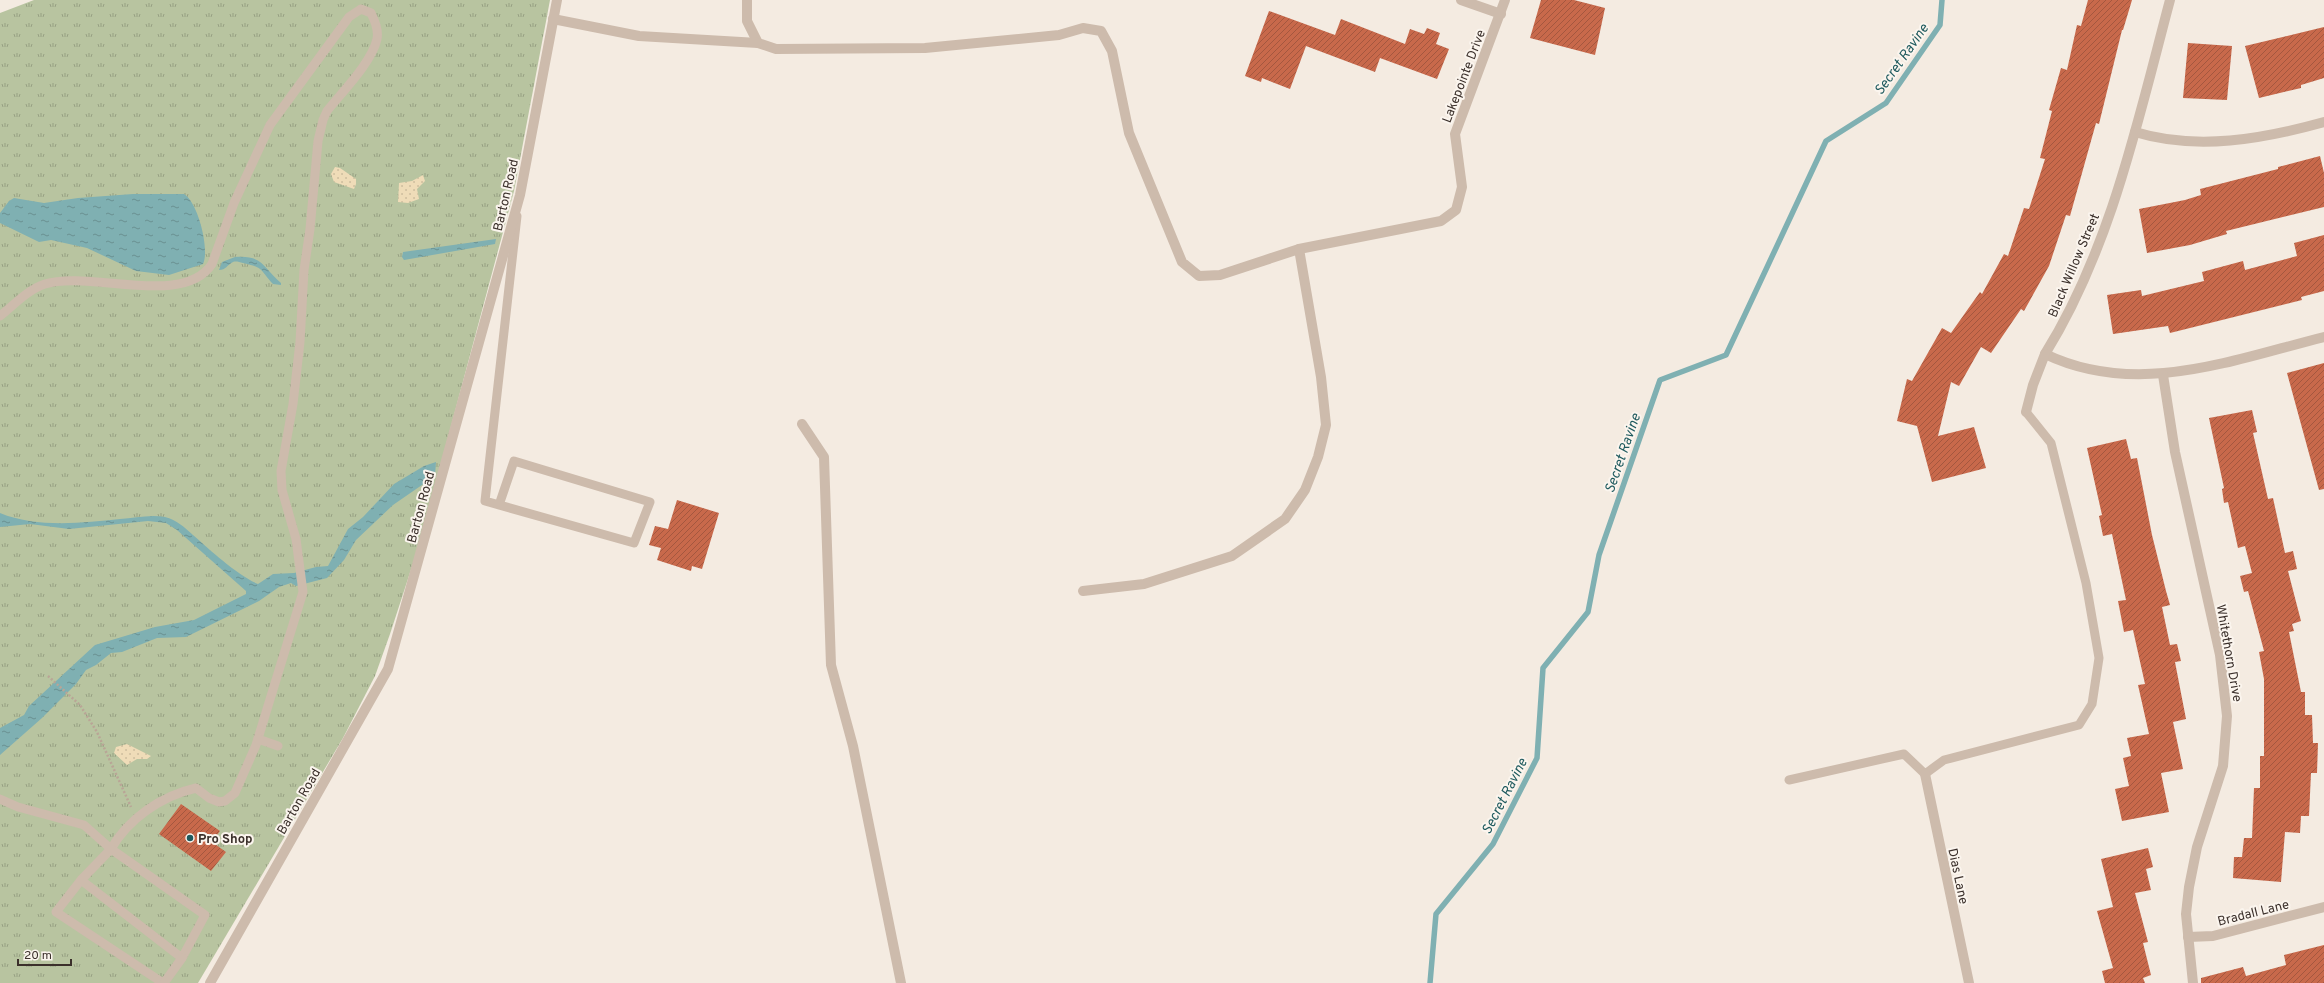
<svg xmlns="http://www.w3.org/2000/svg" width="2324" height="983" font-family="Overpass,sans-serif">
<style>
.grass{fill:url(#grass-tufts)}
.sand{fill:url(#sand-dots)}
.water{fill:url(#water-ripples)}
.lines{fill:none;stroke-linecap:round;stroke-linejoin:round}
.stream{stroke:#7fb0b2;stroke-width:5.5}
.building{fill:url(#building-hatch)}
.path{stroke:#b9a596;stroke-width:2.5;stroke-dasharray:2 2;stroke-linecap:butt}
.service{stroke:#cdbbac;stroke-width:9}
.minor{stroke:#cdbbac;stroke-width:10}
.tertiary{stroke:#cdbbac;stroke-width:10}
.poi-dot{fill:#1f5a5e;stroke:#fbf5ee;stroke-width:1.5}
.labels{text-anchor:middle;stroke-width:4;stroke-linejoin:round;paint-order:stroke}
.street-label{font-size:13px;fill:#3b302b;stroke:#fbf5ee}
.poi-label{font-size:13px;font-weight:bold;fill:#3b302b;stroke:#fbf5ee;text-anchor:start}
.water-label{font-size:14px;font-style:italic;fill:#1f5a5e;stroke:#fbf5ee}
</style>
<defs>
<pattern id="grass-tufts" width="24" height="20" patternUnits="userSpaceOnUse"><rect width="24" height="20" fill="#b8c4a0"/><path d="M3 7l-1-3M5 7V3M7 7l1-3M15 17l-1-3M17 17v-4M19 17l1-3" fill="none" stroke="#97a083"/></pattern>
<pattern id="sand-dots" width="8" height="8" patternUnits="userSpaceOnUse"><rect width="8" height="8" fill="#efdcb8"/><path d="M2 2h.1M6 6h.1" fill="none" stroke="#cebd9e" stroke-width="1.8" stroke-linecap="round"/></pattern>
<pattern id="water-ripples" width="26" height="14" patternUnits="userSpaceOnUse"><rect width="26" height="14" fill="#7fb0b2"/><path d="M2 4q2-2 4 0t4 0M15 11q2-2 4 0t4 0" fill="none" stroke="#699091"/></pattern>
<pattern id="building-hatch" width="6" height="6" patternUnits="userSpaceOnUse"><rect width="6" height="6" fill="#c8694b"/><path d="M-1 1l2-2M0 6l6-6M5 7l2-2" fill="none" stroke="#a4573f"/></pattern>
</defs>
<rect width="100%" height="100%" fill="#f4ebe1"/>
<!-- grass -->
<path class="grass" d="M34,0H550L514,191L420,542L390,634L375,676L343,738L198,983H0V13Z"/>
<!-- sand -->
<g class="sand">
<path d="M335,167L340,168L356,179V184L354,189L334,182L331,174Z"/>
<path d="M423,175L425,181L417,189L419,199L408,203L398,202L399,183L412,181Z"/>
<path d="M127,744L151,756L147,759H137L127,765L114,753L116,747Z"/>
</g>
<!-- water -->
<g class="water">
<path d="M133,194H184C198,202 210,250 203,264L169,275L136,271L87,248L51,240L39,242L0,223V213L9,201L14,198L44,203L78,198Z"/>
<path d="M496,239L495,244L404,260L402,257L403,252Z"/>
<path d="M235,257C264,255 263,268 281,283V285L273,284C259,269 265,268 243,263C239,262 236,261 233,262C227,265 226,270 219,270L222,262Z"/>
<path d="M436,462L435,476L393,505L356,540L344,560L327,578L296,586L291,583L279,587L259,601L186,637L157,638L122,652L111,653L96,665L86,670L76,684L42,718L0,755V728L24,715L29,706L95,645L155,627L194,620L246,594V591L177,530L166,523L148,521L69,529L30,524L0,527V513C36,528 82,523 120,519C135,518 150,514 165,517C177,520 184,527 193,535C210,550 237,575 258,584L273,574L294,573L316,567L328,566L348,529L363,517L394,484L424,466Z"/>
</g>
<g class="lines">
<!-- stream -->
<path class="stream" d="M1430,983L1436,914L1493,844L1537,758L1543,668L1588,612L1599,555L1660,380L1726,355L1826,141L1886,103L1940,25L1942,0"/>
</g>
<!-- building -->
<g class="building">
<path d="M1541,0H1574L1605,8L1595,55L1530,38Z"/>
<path d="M2088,0H2132L2123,30H2122L2099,124L2096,123L2070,216L2066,215L2049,266L2024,311L2021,309L1991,353L1981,347L1959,386L1951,382L1938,436L1974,427L1986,468L1932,482L1917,426L1897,421L1907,379L1912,381L1942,328L1951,333L1980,292L1982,294L2004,254L2008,256L2024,208L2029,209L2045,159L2040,158L2052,111L2049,110L2061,68L2067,70L2077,25L2081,26Z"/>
<path d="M1269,11L1335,35L1341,19L1405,44L1410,29L1424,34L1427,28L1440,33L1436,44L1449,49L1437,79L1380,58L1375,72L1306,46L1290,89L1262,78L1261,82L1245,76Z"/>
<path d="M2324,27V78L2301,85V88L2259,98L2245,46Z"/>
<path d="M2188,43L2232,46L2227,100L2183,98Z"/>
<path d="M2320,156L2324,173V207L2226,231L2227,234L2190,245L2147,253L2139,209L2185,200L2201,195L2200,189L2278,169V167Z"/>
<path d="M2324,235V291L2301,297L2302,300L2170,333L2168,326L2113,334L2107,295L2141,290L2142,296L2204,281L2202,272L2243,261L2245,270L2297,256L2294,243Z"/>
<path d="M2324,363V489L2319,490L2287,373Z"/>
<path d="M2252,410L2257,432L2253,433L2268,499L2273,498L2285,553L2293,551L2297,569L2288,571L2301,621L2292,624L2294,631L2289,632L2301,692H2305V715H2312L2313,743H2318L2317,773H2311L2309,816H2301L2300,833L2285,832L2281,882L2233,878L2234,857H2242L2244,838H2252L2254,788H2260V756H2264V679L2259,652L2264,651L2248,591L2244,592L2240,576L2252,573L2245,546L2238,548L2228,502L2224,503L2222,489L2224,488L2209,418Z"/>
<path d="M2126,439L2131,459L2137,458L2152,535L2166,591L2170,605L2162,607L2170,645L2177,644L2181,661L2175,662L2186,719L2173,722L2183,769L2161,773L2169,812L2122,821L2115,789L2129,786L2123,758L2131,756L2127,738L2149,734L2138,685L2145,684L2133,630L2124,632L2118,601L2126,600L2112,534L2103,536L2099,516L2102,515L2087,448Z"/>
<path d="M677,500L719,513L702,569L692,566L691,571L657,560L661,548L649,545L655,526L668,529Z"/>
<path d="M181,804L220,831L212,842L226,852L211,871L159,834Z"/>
<path d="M2148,848L2153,867L2146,869L2151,890L2135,893L2148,942L2143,943L2151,975L2143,978L2145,983H2105L2102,971L2113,968L2097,911L2113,907L2101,859Z"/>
<path d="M2324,945V983H2201V978L2243,967L2246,976L2286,965L2284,955Z"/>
</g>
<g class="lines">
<!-- path -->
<path class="path" d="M48,676L80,705L97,732L131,807"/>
<!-- service -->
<g class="service">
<path d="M0,316C14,305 27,290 45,284C90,270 183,308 212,264L234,203L270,125L349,17L361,9L371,13C375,21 379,30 377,39C372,62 342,92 327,111L323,120L318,141L310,229L304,270L300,342L293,404L281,471L282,490L296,539L303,592L256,745L235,793L225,801L219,802L209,798L196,788C161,796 128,819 111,849L84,825L18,807L0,799"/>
<path d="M499,505L514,461L650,502L634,543L485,501L517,216"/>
<path d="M258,739L278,746"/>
<path d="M1789,780L1904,754L1925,774L1944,760L2079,725L2092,704L2099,658L2086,583L2051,443L2026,412"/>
<path d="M81,880L182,958L205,915L111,849L81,880L56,912L163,983"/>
<path d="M164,983L182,958"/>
</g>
<!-- minor -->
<g class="minor">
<path d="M747,0V21L758,43L776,49L925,48L1059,35L1083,28L1101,31L1112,51L1129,133L1182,262L1199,276L1220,275L1299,249L1441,221L1456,210L1462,187L1455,134L1505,0"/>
<path d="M1461,0L1501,14"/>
<path d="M2170,0C2138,120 2111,248 2045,354C2137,398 2232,360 2324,337"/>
<path d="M553,19L639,36L758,43"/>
<path d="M2135,132C2197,151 2263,139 2324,122"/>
<path d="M2163,375L2175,452L2220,655L2227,716L2223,766L2197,847L2189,887L2186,914L2193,983"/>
<path d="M2026,412L2033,385L2045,354"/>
<path d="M802,424L824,457L831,665L853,746L901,983"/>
<path d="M1083,591L1144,584L1232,556L1285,519L1305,490L1318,457L1326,425L1321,377L1299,249"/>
<path d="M1925,774L1969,983"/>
<path d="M2188,937L2213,936L2324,907"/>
</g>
<!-- tertiary -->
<path class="tertiary" d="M210,983L388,669L520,195L557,0"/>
</g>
<!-- markers -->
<circle class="poi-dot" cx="190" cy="838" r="4"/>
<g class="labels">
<!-- street labels -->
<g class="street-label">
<text transform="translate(1463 76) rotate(-69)" y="5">Lakepointe Drive</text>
<text transform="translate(505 195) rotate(-77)" y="5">Barton Road</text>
<text transform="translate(2073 265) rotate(-67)" y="5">Black Willow Street</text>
<text transform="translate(420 507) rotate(-75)" y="5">Barton Road</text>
<text transform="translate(2230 653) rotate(80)" y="5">Whitethorn Drive</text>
<text transform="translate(298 801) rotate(-60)" y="5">Barton Road</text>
<text transform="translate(1959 876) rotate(78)" y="5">Dias Lane</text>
<text transform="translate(2253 912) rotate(-14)" y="5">Bradall Lane</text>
</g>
<!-- poi labels -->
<g class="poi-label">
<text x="198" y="843">Pro Shop</text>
</g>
<!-- water labels -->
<g class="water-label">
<text transform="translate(1901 59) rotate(-55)" y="5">Secret Ravine</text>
<text transform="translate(1622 453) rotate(-71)" y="5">Secret Ravine</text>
<text transform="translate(1504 796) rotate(-63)" y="5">Secret Ravine</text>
</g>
</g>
<!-- scale -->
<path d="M18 959v6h53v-6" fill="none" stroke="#3b302b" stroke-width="2"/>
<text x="24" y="959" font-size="12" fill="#3b302b" stroke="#fbf5ee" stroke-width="3" paint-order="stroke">20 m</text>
</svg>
